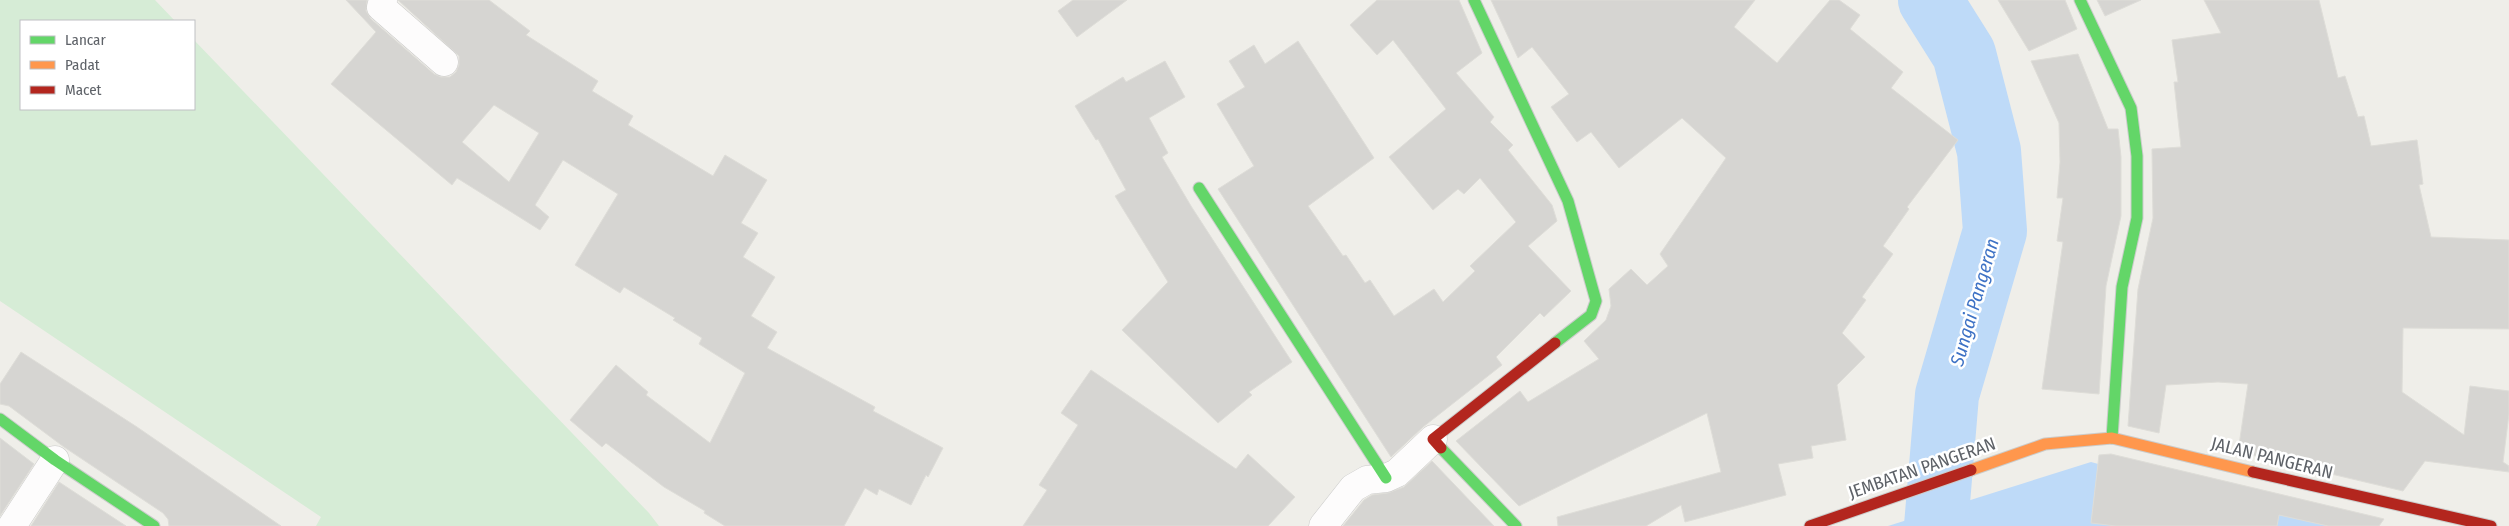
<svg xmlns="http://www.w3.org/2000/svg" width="2509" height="526" font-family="'Fira Sans Condensed',sans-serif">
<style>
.green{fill:#d6ecd6}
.water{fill:#bedaf8}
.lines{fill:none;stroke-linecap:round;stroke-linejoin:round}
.river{stroke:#bedaf8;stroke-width:64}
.building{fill:#d6d5d2;stroke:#deddd8;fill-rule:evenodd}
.street-casing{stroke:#cbcbca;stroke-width:29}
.fast-casing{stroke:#cbcccb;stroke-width:13}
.slow-casing{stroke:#cbcccb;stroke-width:13}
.jam-casing{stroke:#cbcccb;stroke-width:13}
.street{stroke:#fdfcfc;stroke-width:28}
.fast{stroke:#63d668;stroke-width:11}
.slow{stroke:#ff974d;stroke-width:11}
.jam{stroke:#b3261e;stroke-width:11}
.labels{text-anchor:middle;stroke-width:5;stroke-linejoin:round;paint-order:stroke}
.street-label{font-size:18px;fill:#5e6268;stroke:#fff}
.water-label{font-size:19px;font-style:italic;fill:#3e72c5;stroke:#fff}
</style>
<rect width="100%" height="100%" fill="#efeee9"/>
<!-- green -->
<path class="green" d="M0,0H155L175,21H21V109H194V40L649,513L659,526H316L321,517L0,301Z"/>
<!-- water -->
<path class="water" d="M2091,462L2327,526H1888Z"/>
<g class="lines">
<!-- river -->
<path class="river" d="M1930,0L1964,54L1989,151L1995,231L1947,395L1936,526"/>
</g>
<!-- building -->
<g class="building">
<path d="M346,0H367L366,11L371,19L434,74L441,77H450L456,72L459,65V56L398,0H489L530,31L526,35L598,81L592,91L633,116L628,125L713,176L725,155L767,180L741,223L758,233L743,257L775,277L751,316L777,332L767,348L875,407L873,411L943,448L928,477L926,475L911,505L879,489L877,495L865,488L844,526H725L704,513L705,511L664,487L606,443L602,447L570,420L616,365L648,392L646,395L710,443L745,373L699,344L702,338L673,320L675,318L624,287L620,293L575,265L618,194L563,160L535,205L549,217L540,230L457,178L452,185L331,84L376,32ZM494,105L539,133L509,182L462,142Z"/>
<path d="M1073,0H1127L1077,37L1058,11Z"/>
<path d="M1377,0H1459L1482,53L1456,73L1494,117L1490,122L1513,145L1508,150L1552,205L1557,221L1528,246L1571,291L1544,317L1540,313L1496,357L1502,365L1423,427L1391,457L1218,189L1254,166L1217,104L1245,87L1229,61L1254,45L1265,64L1298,41L1374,158L1308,206L1343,256L1346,255L1365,283L1370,280L1394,316L1434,289L1443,302L1475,271L1470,266L1516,222L1480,178L1464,194L1458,189L1433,210L1389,157L1446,109L1393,40L1377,55L1350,25Z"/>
<path d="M1491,0H1755L1734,27L1777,63L1830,0H1839L1860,15L1850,29L1903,72L1891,88L1958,140L1907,207L1909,209L1883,246L1893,254L1862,297L1866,300L1842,333L1865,357L1837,385L1846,440L1811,446L1813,458L1778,464L1786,495L1685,522L1681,505L1646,526H1558L1557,517L1721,472L1707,413L1519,506L1456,441L1520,391L1528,402L1599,359L1584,341L1606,320L1611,306L1609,289L1631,269L1647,285L1668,266L1660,254L1726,158L1682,118L1619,168L1591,132L1577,142L1551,107L1569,94L1532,47L1518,58Z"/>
<path d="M1998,0H2065L2077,29L2029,51Z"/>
<path d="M2097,0H2141L2105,16Z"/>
<path d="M2204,0H2319L2338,78L2345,76L2358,117L2364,116L2371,146L2417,140L2423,184L2419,185L2431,237L2509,240V329L2403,328L2402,392L2464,435L2470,386L2509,391V414L2503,462L2509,466V472L2425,461L2403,491L2238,452L2248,384L2218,382L2166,385L2159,433L2128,426L2138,289L2153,218L2152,149L2181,147L2174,82H2178L2172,40L2221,33Z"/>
<path d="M2078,54L2108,129H2118L2121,157V216L2106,286L2099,394L2042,389L2063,242L2057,241L2063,198H2057L2060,162L2059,123L2031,61Z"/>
<path d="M1165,61L1185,97L1149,118L1168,153L1162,157L1191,206L1292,362L1249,392L1252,395L1218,423L1122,330L1168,282L1115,196L1126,190L1098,139L1096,140L1075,106L1123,77L1126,82Z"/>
<path d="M21,352L137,427L281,526H169L168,519L163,513L64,447L9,406L0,404V384Z"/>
<path d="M1091,370L1236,469L1248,454L1295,497L1268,526H1023L1047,490L1039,485L1078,425L1061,413Z"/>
<path d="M0,438L34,464L0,516Z"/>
<path d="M2111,454L2376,517L2384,519L2379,526H2328L2279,515L2277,526H2116L2091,523L2099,455Z"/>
<path d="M1432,461L1494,526H1343L1364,500L1372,495L1388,493L1404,487Z"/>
<path d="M59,482L126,526H31Z"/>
</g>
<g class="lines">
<!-- street casing -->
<g class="street-casing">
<g id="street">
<path d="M383,0L381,7L444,62"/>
<path d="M12,526L55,460"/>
<path d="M1323,526L1353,488L1367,480L1386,478L1397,473L1433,439"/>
</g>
</g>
<!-- fast casing -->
<g class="fast-casing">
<g id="fast">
<path d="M1474,0L1568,201L1596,301L1591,315L1555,343"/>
<path d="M2080,0L2131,108L2137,156V218L2122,287L2112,438"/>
<path d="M1199,188L1386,478"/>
<path d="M0,419L55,460L154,526"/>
<path d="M1441,448L1516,526"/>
</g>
</g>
<!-- slow casing -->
<g class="slow-casing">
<path id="slow" d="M1971,470L2045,444L2112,438L2253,472"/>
</g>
<!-- jam casing -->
<g class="jam-casing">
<g id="jam">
<path d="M1441,448L1433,439L1555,343"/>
<path d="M2253,472L2491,526"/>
<path d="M1810,526L1971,470"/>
</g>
</g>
<!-- street -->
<use href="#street" class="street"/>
<!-- fast -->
<use href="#fast" class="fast"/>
<!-- slow -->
<use href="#slow" class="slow"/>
<!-- jam -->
<use href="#jam" class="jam"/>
</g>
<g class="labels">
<!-- street labels -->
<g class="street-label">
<text transform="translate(2272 458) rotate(14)" y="6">JALAN PANGERAN</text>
<text transform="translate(1922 468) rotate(-19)" y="6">JEMBATAN PANGERAN</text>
</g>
<!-- water labels -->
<g class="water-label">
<text transform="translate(1974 302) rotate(-74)" y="7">Sungai Pangeran</text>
</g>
</g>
<!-- legend -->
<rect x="20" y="20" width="175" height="90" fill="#ffffff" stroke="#bfc0c3"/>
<rect x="30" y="36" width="25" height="8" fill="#63d668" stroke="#bfc0c3"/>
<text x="65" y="45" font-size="15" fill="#5e6268">Lancar</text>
<rect x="30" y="61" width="25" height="8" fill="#ff974d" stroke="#bfc0c3"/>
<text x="65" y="70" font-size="15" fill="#5e6268">Padat</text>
<rect x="30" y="86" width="25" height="8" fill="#b3261e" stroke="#bfc0c3"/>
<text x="65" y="95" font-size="15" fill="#5e6268">Macet</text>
</svg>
